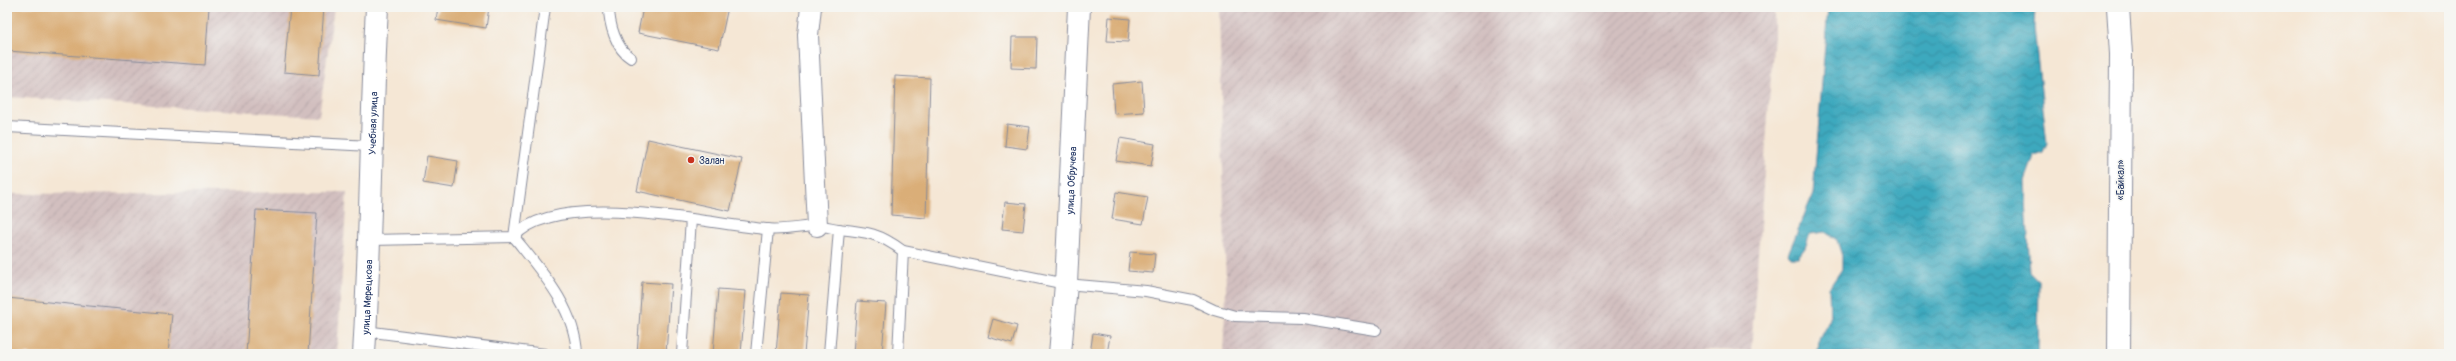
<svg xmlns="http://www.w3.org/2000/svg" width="2456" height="361" font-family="Pangolin,sans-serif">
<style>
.industrial{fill:url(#industrial-furrows)}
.water{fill:url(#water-waves);stroke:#2c6c8e}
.building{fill:#daae78}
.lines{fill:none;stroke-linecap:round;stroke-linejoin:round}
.lane-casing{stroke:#888b9a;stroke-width:12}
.street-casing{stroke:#888b9a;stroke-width:22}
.secondary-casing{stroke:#888b9a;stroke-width:24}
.highway-casing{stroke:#888b9a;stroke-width:24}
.lane{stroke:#fff;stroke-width:10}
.street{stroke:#fff;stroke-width:20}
.secondary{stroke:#fff;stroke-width:22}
.highway{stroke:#fff;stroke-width:22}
.poi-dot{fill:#c8321e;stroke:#f6f6f2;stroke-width:1.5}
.labels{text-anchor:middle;stroke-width:3;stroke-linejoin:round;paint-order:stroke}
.street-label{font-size:10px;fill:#1b2f5e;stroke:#f6f6f2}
.poi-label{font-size:10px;fill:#1b2f5e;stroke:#f6f6f2;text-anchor:start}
</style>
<defs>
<pattern id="industrial-furrows" width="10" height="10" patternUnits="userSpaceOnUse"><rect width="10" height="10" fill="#d2bfbf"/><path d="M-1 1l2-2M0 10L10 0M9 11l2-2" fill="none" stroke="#b4a4a7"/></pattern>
<pattern id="water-waves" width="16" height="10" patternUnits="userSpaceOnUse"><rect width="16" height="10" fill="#3ea9be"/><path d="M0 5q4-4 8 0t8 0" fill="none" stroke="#338a9e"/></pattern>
</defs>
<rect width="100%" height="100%" fill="#f6f6f2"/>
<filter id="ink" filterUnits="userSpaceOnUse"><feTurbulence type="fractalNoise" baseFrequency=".025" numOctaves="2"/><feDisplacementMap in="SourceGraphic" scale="8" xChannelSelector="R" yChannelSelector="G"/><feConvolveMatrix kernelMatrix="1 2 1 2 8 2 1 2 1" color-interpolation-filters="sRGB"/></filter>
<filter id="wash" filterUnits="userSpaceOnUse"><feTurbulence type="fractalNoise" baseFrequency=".012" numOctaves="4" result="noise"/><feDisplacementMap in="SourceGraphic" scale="16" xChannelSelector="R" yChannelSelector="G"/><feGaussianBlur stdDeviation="0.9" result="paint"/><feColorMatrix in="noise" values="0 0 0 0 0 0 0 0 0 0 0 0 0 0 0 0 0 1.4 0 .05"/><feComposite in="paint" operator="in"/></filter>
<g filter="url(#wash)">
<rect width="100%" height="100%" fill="#f5e7d5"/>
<!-- industrial -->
<g class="industrial">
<path d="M7,7H334L319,116L7,97Z"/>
<path d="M1219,7H1774V34L1751,351L1631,348L1630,354H1223L1226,291Z"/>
<path d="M347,192L337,354H7V194Z"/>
</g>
<!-- water -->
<path class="water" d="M1828,7H2035L2034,28L2047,144L2043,153L2034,156L2025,181L2030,272L2039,281L2038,354L1818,353L1819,339L1830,319L1829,288L1842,269V256L1837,240L1825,232L1810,234L1805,248L1798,257H1791L1788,254L1813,194Z"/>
<g id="blocks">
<!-- building -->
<g class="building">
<path d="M7,7H209L205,65L7,51Z"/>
<path d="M290,7H324L319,75L284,72Z"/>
<path d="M438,7H489L486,28L436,20Z"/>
<path d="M643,7H728L719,49L638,33Z"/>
<path d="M1109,17L1130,19L1128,42L1107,41Z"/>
<path d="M1012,37H1037L1036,69L1011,68Z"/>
<path d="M895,76L930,78L926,218L891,215Z"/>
<path d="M1142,81L1144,112L1114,114L1112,84Z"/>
<path d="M1007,124L1030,127L1027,149L1005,146Z"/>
<path d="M1120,138L1155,144L1151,166L1116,161Z"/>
<path d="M648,139L742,159L730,211L637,191Z"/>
<path d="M427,156L458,161L454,188L423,183Z"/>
<path d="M1116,192L1148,197L1143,224L1112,219Z"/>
<path d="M1005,202L1026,204L1023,231L1002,229Z"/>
<path d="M256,210L317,213L308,354H246Z"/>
<path d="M1130,252L1155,254L1153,273L1128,271Z"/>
<path d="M642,282L671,284L666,354H637Z"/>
<path d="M718,289L746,291L741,354H713Z"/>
<path d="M781,293L809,295L804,354H776Z"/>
<path d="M7,298L172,314L168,354H7Z"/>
<path d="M857,301L886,303L882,354H853Z"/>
<path d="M993,319L1017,326L1012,344L988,337Z"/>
<path d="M1093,333L1110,336L1107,354H1090Z"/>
</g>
</g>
</g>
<g filter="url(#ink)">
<use href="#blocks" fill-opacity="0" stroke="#888b9a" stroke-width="1"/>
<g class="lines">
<!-- lane casing -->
<g class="lane-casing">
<g id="lane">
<path d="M545,7L514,237C541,271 575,308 577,354"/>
<path d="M609,7C609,24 616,49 631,58"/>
<path d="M7,127L371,146"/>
<path d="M371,240L514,237C557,188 707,224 766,229C782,231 799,227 814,226C822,225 831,228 838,229C867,232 879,233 903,251L1066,284L1146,291L1193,300L1214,310L1235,316L1302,318L1376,330"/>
<path d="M365,331L545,354"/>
<path d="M682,354L691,219"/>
<path d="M756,354L768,229"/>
<path d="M829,354L839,229"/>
<path d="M898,354L903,251"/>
</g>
</g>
<!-- street casing -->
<g class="street-casing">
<path id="street" d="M811,7L808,35L817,226"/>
</g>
<!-- secondary casing -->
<g class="secondary-casing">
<g id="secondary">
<path id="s1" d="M364,354C371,238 371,123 377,7"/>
<path id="s2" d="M1060,354L1066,284L1079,7"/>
</g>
</g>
<!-- highway casing -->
<g class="highway-casing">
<path id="highway" d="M2118,7L2121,54L2119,354"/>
</g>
<!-- lane -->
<use href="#lane" class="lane"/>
<!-- street -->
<use href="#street" class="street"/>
<!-- secondary -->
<use href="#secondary" class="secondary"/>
<!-- highway -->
<use href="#highway" class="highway"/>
</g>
</g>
<!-- markers -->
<circle class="poi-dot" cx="691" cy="160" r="4"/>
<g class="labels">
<!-- street labels -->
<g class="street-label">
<text dy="4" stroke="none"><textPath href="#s1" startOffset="231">Учебная улица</textPath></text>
<text transform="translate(2120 180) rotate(-90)" y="4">«Байкал»</text>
<text dy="4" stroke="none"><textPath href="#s2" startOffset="174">улица Обручева</textPath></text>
<text dy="4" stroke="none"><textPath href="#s1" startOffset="57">улица Мерецкова</textPath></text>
</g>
<!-- poi labels -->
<g class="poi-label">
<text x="699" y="164">Залан</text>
</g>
</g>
<!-- margin -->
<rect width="2456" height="361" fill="none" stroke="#f6f6f2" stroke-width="24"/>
</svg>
